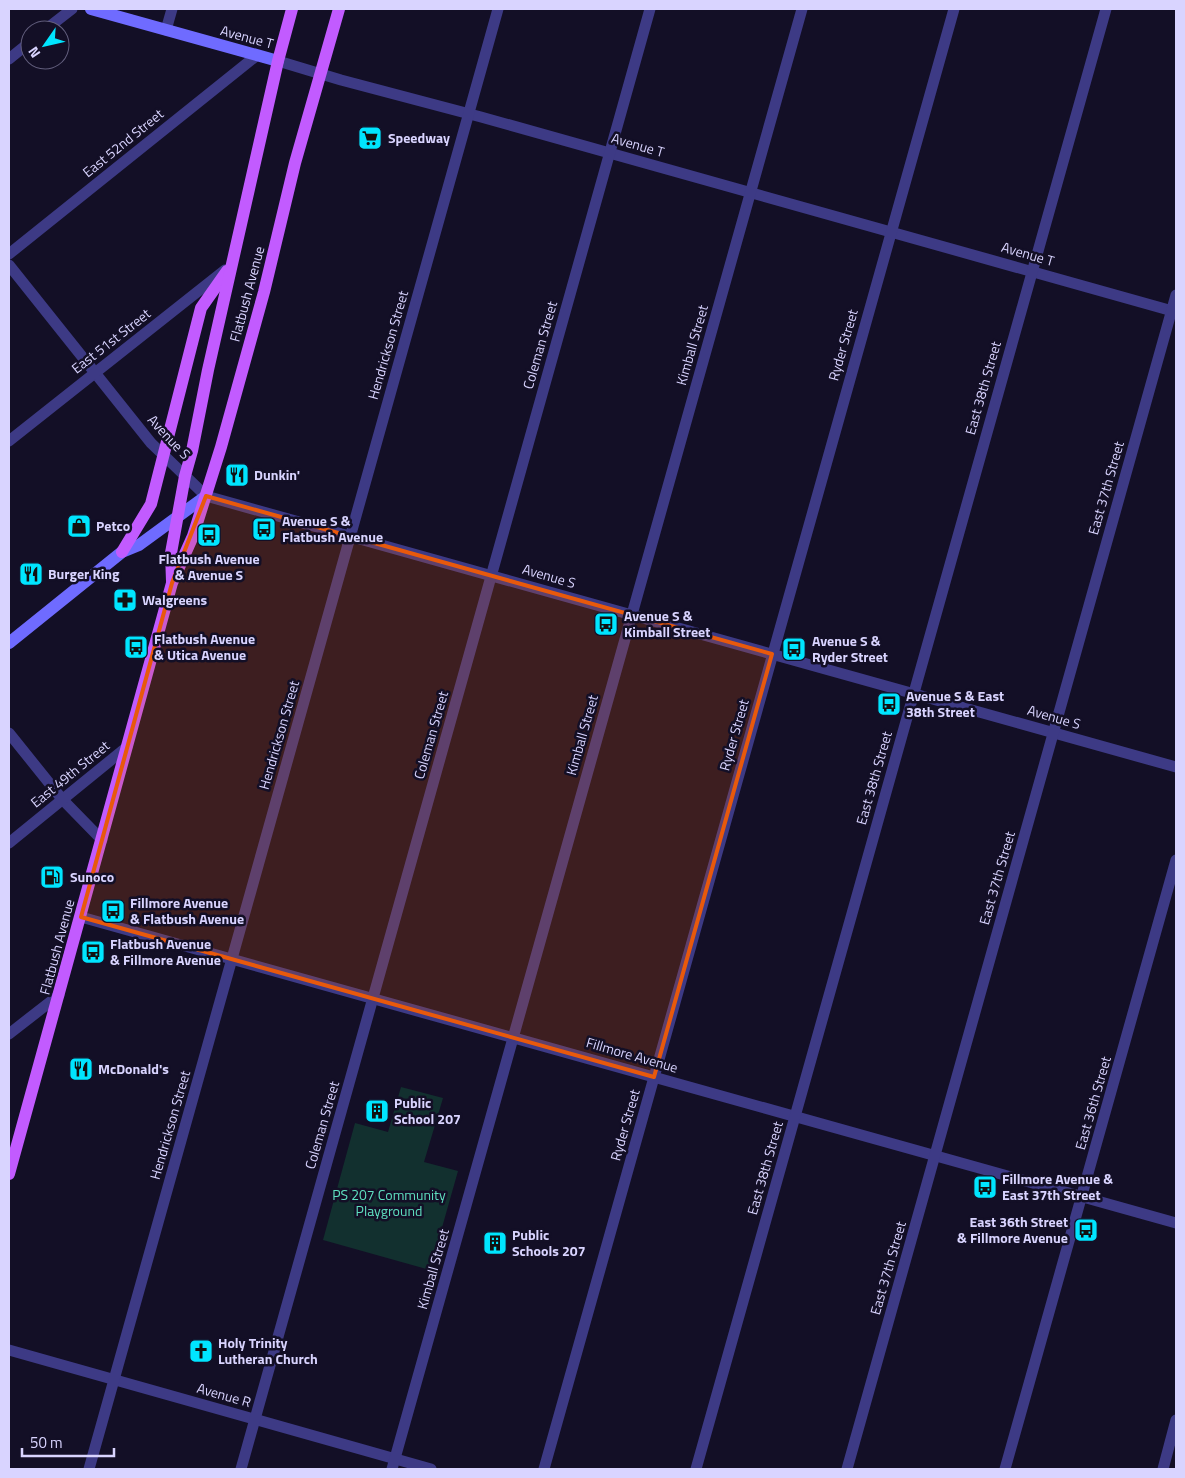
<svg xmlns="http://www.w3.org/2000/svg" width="1185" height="1478" font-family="'Titillium Web',sans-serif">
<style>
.green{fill:#12302f}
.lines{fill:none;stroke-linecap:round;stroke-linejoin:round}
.street{stroke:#3d3a85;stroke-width:11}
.secondary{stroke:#6f6bff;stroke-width:12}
.primary{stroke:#c25bff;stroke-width:12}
.marked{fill:#e8590c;fill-opacity:0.2;stroke:#e8590c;stroke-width:4;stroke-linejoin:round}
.labels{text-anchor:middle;stroke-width:5;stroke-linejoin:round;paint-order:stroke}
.street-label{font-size:14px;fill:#d9d4ff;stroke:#130f26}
.poi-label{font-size:14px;font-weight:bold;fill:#d9d4ff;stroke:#130f26;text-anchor:start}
.park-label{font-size:14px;fill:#5fe0c0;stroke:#130f26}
</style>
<rect width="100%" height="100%" fill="#130f26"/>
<!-- green -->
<path class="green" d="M401,1087L443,1098L424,1162L458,1171L430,1270L323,1240L355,1123L388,1132Z"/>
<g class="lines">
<!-- street -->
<g class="street">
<path d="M45,30L72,9"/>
<path d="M166,30L172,9"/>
<path d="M9,59L30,42"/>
<path d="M278,61L341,80L481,117L1176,312"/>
<path d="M9,254L256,56"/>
<path d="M9,265L151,443L206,496L1176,767"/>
<path d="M9,441L225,270"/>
<path d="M9,733L62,799L102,840"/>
<path d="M9,843L127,747"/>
<path d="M81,917L1176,1223"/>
<path d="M9,1034L59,995"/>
<path d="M9,1350L431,1469"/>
<path d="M89,1469L498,9"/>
<path d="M241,1469L650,9"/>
<path d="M392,1469L802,9"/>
<path d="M544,1469L954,9"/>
<path d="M696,1469L1106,9"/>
<path d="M847,1469L1176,295"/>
<path d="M1005,1469L1176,860"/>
<path d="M1163,1469L1176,1420"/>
</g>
<!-- secondary -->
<g class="secondary">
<path d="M91,9L278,61"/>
<path d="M9,643L122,552L139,545L206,496"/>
</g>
<!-- primary -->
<g class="primary">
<path d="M122,552L151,504L201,308L227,271"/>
<path d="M172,581L171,553L185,476L192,451L208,370L278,61L292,9"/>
<path d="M9,1174L172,583L193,536L221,447L264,292L295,163L339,9"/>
</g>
</g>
<!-- marked area -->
<path class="marked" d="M206,496L772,654L654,1077L81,917L172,583Z"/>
<!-- icons -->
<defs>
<g id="supermarket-square" transform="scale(1.25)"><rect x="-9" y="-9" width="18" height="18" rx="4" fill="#00e5ff" stroke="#130f26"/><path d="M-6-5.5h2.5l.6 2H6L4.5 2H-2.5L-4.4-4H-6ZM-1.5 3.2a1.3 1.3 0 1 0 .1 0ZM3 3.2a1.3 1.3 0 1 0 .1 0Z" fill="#111"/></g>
<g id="restaurant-square" transform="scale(1.25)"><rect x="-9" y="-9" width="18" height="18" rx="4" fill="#00e5ff" stroke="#130f26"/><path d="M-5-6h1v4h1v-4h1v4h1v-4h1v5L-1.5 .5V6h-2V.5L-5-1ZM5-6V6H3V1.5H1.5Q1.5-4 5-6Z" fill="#111"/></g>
<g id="shop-square" transform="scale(1.25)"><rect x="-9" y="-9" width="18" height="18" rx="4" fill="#00e5ff" stroke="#130f26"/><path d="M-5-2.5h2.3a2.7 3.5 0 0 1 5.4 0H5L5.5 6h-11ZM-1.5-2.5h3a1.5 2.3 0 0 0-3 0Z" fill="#111"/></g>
<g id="bus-square" transform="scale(1.25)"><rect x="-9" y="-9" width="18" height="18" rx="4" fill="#00e5ff" stroke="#130f26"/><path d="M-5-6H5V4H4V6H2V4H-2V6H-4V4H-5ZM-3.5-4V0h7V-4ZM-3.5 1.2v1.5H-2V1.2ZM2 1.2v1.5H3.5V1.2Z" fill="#111"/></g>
<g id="pharmacy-square" transform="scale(1.25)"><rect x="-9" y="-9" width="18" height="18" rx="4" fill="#00e5ff" stroke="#130f26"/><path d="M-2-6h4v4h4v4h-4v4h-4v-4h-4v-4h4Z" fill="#111"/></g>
<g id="fuel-square" transform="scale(1.25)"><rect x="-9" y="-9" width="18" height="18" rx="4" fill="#00e5ff" stroke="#130f26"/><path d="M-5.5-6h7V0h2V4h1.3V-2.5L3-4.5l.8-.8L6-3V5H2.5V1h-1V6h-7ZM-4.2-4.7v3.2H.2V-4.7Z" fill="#111"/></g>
<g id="building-square" transform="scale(1.25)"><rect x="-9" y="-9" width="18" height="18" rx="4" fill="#00e5ff" stroke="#130f26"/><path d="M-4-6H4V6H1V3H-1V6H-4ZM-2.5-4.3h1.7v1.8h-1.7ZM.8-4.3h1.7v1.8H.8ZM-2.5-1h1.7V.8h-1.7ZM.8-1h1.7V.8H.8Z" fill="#111"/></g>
<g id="church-square" transform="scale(1.25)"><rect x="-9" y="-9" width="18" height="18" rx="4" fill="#00e5ff" stroke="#130f26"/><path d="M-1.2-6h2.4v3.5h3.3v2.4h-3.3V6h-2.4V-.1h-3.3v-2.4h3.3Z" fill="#111"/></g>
</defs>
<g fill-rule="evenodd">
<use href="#supermarket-square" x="370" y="138"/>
<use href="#restaurant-square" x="237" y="475"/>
<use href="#shop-square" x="79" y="526"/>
<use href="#bus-square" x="264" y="529"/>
<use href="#bus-square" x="209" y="535"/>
<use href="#restaurant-square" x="31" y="574"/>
<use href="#pharmacy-square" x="125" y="600"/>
<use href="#bus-square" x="606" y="624"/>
<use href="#bus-square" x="136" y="647"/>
<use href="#bus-square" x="794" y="649"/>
<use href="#bus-square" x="889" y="704"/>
<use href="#fuel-square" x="52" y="877"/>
<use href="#bus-square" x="113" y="911"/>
<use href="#bus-square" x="93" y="952"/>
<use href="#restaurant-square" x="81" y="1069"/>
<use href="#building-square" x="377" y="1111"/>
<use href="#bus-square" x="985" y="1187"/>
<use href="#bus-square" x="1086" y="1230"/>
<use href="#building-square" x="495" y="1243"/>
<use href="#church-square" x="201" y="1351"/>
</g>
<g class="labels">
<!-- street labels -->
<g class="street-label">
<text transform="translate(247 37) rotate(15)" y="5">Avenue T</text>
<text transform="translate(123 143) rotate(-39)" y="5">East 52nd Street</text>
<text transform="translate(638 145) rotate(16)" y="5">Avenue T</text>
<text transform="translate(1028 254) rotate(16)" y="5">Avenue T</text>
<text transform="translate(247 294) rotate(-75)" y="5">Flatbush Avenue</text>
<text transform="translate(111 341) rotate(-38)" y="5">East 51st Street</text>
<text transform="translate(388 345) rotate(-74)" y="5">Hendrickson Street</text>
<text transform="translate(540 345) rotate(-74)" y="5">Coleman Street</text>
<text transform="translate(692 345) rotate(-74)" y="5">Kimball Street</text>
<text transform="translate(843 345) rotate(-74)" y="5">Ryder Street</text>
<text transform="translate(983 388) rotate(-74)" y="5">East 38th Street</text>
<text transform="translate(169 437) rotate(47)" y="5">Avenue S</text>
<text transform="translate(1106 488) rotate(-74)" y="5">East 37th Street</text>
<text transform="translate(549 576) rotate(16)" y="5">Avenue S</text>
<text transform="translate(1054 717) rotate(16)" y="5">Avenue S</text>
<text transform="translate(279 735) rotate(-74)" y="5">Hendrickson Street</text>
<text transform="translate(431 735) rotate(-74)" y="5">Coleman Street</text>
<text transform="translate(582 735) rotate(-74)" y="5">Kimball Street</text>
<text transform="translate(734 735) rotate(-74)" y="5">Ryder Street</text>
<text transform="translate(70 774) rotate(-39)" y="5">East 49th Street</text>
<text transform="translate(874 778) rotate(-74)" y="5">East 38th Street</text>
<text transform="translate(997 878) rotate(-74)" y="5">East 37th Street</text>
<text transform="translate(57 947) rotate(-75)" y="5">Flatbush Avenue</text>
<text transform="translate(632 1055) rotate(16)" y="5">Fillmore Avenue</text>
<text transform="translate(1093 1103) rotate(-74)" y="5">East 36th Street</text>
<text transform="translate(170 1125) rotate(-74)" y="5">Hendrickson Street</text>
<text transform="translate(322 1125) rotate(-74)" y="5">Coleman Street</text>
<text transform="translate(625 1125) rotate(-74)" y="5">Ryder Street</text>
<text transform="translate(765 1168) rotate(-74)" y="5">East 38th Street</text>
<text transform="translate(888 1268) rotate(-74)" y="5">East 37th Street</text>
<text transform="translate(433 1269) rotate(-74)" y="5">Kimball Street</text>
<text transform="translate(224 1395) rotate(16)" y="5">Avenue R</text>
</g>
<!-- poi labels -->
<g class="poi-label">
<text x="388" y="143">Speedway</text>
<text x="254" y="480">Dunkin'</text>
<text x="282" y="526">Avenue S &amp;<tspan x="282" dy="16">Flatbush Avenue</tspan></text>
<text x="96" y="531">Petco</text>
<text x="209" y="564" text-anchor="middle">Flatbush Avenue<tspan x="209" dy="16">&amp; Avenue S</tspan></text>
<text x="48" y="579">Burger King</text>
<text x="142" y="605">Walgreens</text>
<text x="624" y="621">Avenue S &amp;<tspan x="624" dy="16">Kimball Street</tspan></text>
<text x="154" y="644">Flatbush Avenue<tspan x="154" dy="16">&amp; Utica Avenue</tspan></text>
<text x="812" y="646">Avenue S &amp;<tspan x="812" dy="16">Ryder Street</tspan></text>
<text x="906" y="701">Avenue S &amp; East<tspan x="906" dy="16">38th Street</tspan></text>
<text x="70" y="882">Sunoco</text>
<text x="130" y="908">Fillmore Avenue<tspan x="130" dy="16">&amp; Flatbush Avenue</tspan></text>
<text x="110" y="949">Flatbush Avenue<tspan x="110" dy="16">&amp; Fillmore Avenue</tspan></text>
<text x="98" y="1074">McDonald's</text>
<text x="394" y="1108">Public<tspan x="394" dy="16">School 207</tspan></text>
<text x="1002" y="1184">Fillmore Avenue &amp;<tspan x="1002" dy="16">East 37th Street</tspan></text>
<text x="1068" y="1227" text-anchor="end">East 36th Street<tspan x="1068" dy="16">&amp; Fillmore Avenue</tspan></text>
<text x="512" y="1240">Public<tspan x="512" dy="16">Schools 207</tspan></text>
<text x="218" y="1348">Holy Trinity<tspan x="218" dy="16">Lutheran Church</tspan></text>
</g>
<!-- park labels -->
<g class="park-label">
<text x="389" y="1200">PS 207 Community<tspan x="389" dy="16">Playground</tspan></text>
</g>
</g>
<!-- border -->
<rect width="1185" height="1478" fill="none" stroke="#d9d4ff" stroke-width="20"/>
<!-- north arrow -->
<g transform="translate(45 45) rotate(236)"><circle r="24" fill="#130f26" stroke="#625e7d"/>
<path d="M0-4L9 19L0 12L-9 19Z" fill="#00e5ff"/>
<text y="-8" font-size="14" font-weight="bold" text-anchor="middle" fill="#d9d4ff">N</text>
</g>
<!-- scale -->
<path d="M22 1448v8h92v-8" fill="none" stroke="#d9d4ff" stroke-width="2.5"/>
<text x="30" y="1448" font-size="15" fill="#d9d4ff" stroke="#130f26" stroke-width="4" paint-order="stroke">50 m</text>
</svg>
